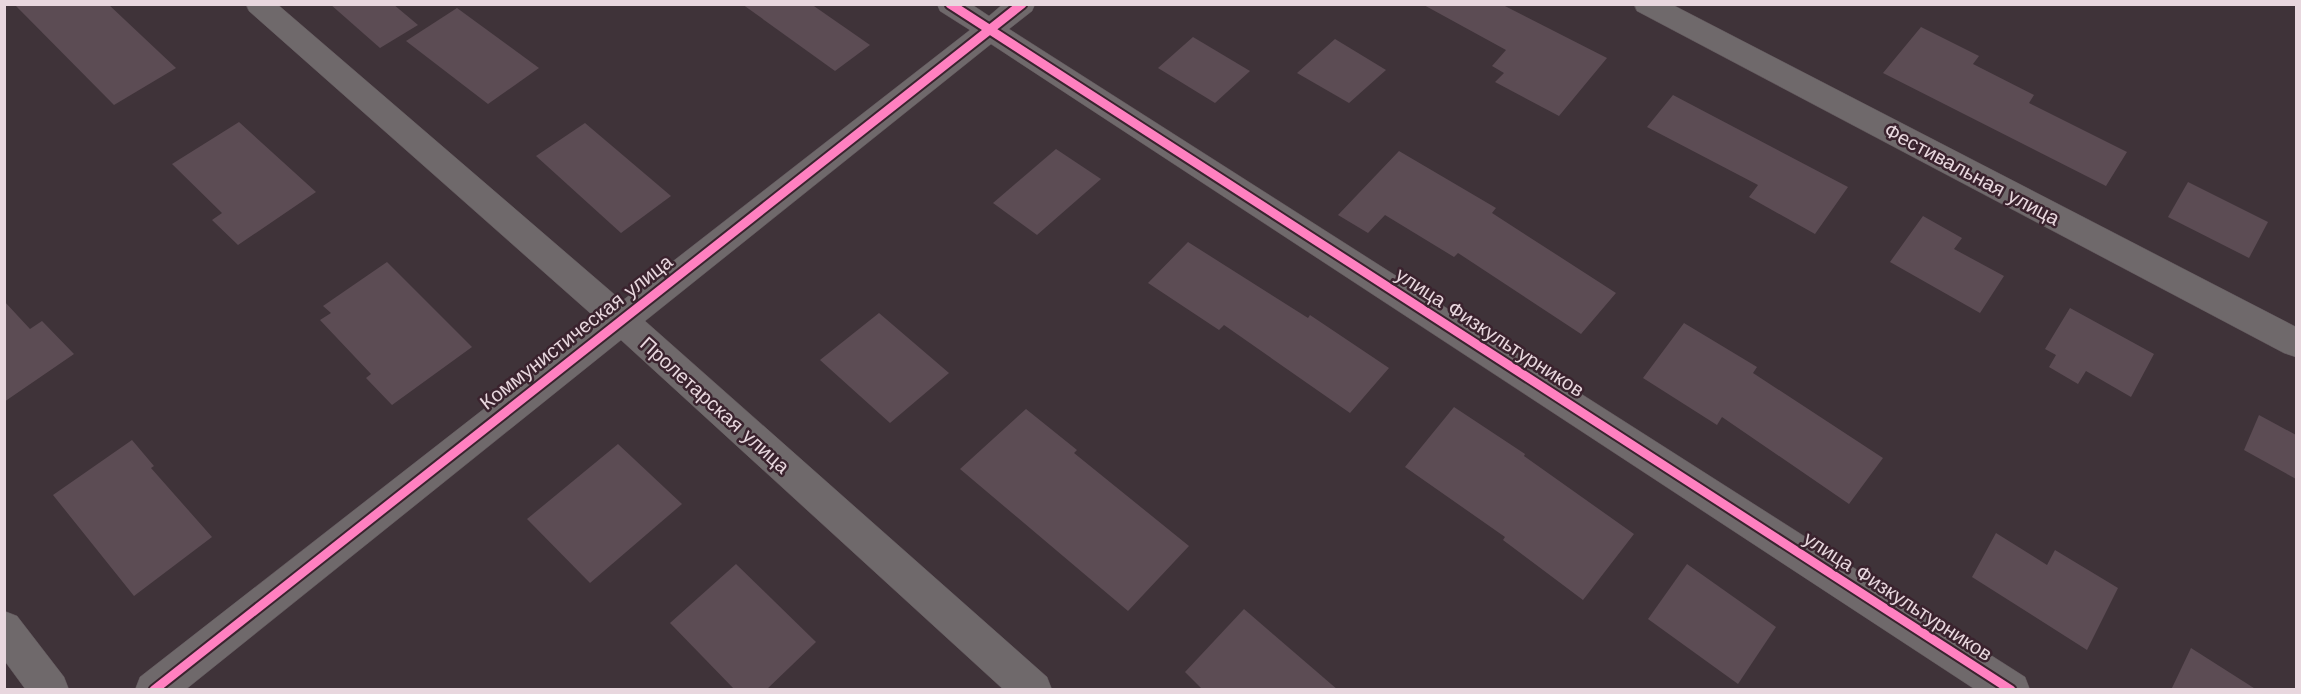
<svg xmlns="http://www.w3.org/2000/svg" width="2301" height="694" font-family="'Work Sans',sans-serif">
<style>
.building{fill:#5c4c54}
.lines{fill:none;stroke-linecap:round;stroke-linejoin:round}
.minor-casing{stroke:#5d5157;stroke-width:1}
.minor{fill:#6f696b;fill-rule:evenodd}
.cycleway-casing{stroke:#3a232e;stroke-width:13}
.cycleway{stroke:#ff80c0;stroke-width:9}
.labels{text-anchor:middle;stroke-width:5;stroke-linejoin:round;paint-order:stroke}
.street-label{font-size:20px;fill:#e8d7de;stroke:#3a232e}
</style>
<rect width="100%" height="100%" fill="#3f3339"/>
<!-- building -->
<g class="building">
<path d="M14,4H108L176,68L114,105Z"/>
<path d="M330,4H393L418,25L380,48Z"/>
<path d="M742,4H811L870,45L835,71Z"/>
<path d="M1422,4H1501L1607,58L1559,116L1495,82L1504,73L1492,66L1506,50Z"/>
<path d="M457,8L539,68L488,104L406,41Z"/>
<path d="M1921,27L1979,56L1973,64L2034,95L2029,103L2127,152L2106,186L1883,73Z"/>
<path d="M1193,37L1250,71L1215,103L1158,68Z"/>
<path d="M1335,39L1386,70L1349,103L1297,73Z"/>
<path d="M1673,95L1848,187L1815,234L1749,197L1758,185L1647,127Z"/>
<path d="M239,122L316,192L238,245L212,220L222,213L172,164Z"/>
<path d="M585,123L671,196L621,233L536,156Z"/>
<path d="M1056,149L1101,179L1037,235L993,203Z"/>
<path d="M1399,151L1496,208L1492,213L1616,293L1581,334L1458,253L1454,257L1385,215L1368,233L1338,215Z"/>
<path d="M2188,182L2268,222L2249,258L2168,217Z"/>
<path d="M1923,216L1962,238L1954,249L2004,276L1980,313L1890,262Z"/>
<path d="M1188,242L1308,318L1310,315L1389,368L1350,413L1224,325L1219,330L1148,283Z"/>
<path d="M387,262L472,347L392,405L366,378L371,374L320,320L331,313L323,306Z"/>
<path d="M4,301L30,329L42,321L74,354L4,402Z"/>
<path d="M2070,308L2154,354L2131,397L2086,371L2078,384L2049,367L2056,355L2045,349Z"/>
<path d="M879,313L949,373L890,423L820,360Z"/>
<path d="M1684,323L1757,367L1753,373L1883,458L1849,504L1722,417L1717,425L1643,378Z"/>
<path d="M1454,407L1525,454L1524,456L1634,534L1583,600L1503,540L1505,537L1405,467Z"/>
<path d="M1026,409L1077,450L1074,453L1189,546L1128,611L960,469Z"/>
<path d="M2259,415L2296,435V479L2244,450Z"/>
<path d="M132,440L154,466L151,468L212,537L134,596L53,495Z"/>
<path d="M618,444L682,504L590,583L527,519Z"/>
<path d="M1996,533L2047,565L2055,550L2118,588L2087,650L1972,577Z"/>
<path d="M736,564L816,642L766,690H735L670,623Z"/>
<path d="M1687,564L1776,627L1738,684L1648,619Z"/>
<path d="M1244,609L1338,690H1203L1185,672Z"/>
<path d="M2191,648L2257,690H2171Z"/>
</g>
<g class="lines">
<!-- minor casing -->
<g class="minor-casing">
<g id="minor">
<path d="M246,4H277L622,301L970,30L940,11L937,4H971L989,16L1003,4H1035L1032,11L1009,29L2025,677L2030,690H1976L991,44L645,321L1047,677L1052,690H1004L621,340L185,690H135L140,677L598,320L249,11Z"/>
<path d="M1634,4H1671L2296,327V357L2284,353L1637,11Z"/>
<path d="M4,611L17,616L64,677L69,690H26L4,660Z"/>
</g>
</g>
<!-- minor -->
<use href="#minor" class="minor"/>
<!-- cycleway casing -->
<g class="cycleway-casing">
<g id="cycleway">
<path d="M950,4L2011,690"/>
<path d="M154,690L1022,4"/>
</g>
</g>
<!-- cycleway -->
<use href="#cycleway" class="cycleway"/>
</g>
<g class="labels">
<!-- street labels -->
<g class="street-label">
<text transform="translate(1972 174) rotate(28)" y="7">Фестивальная улица</text>
<text transform="translate(576 332) rotate(-38)" y="7">Коммунистическая улица</text>
<text transform="translate(1490 332) rotate(33)" y="7">улица Физкультурников</text>
<text transform="translate(715 405) rotate(42)" y="7">Пролетарская улица</text>
<text transform="translate(1898 596) rotate(33)" y="7">улица Физкультурников</text>
</g>
</g>
<!-- border -->
<rect width="2301" height="694" fill="none" stroke="#e8d7de" stroke-width="12"/>
</svg>
